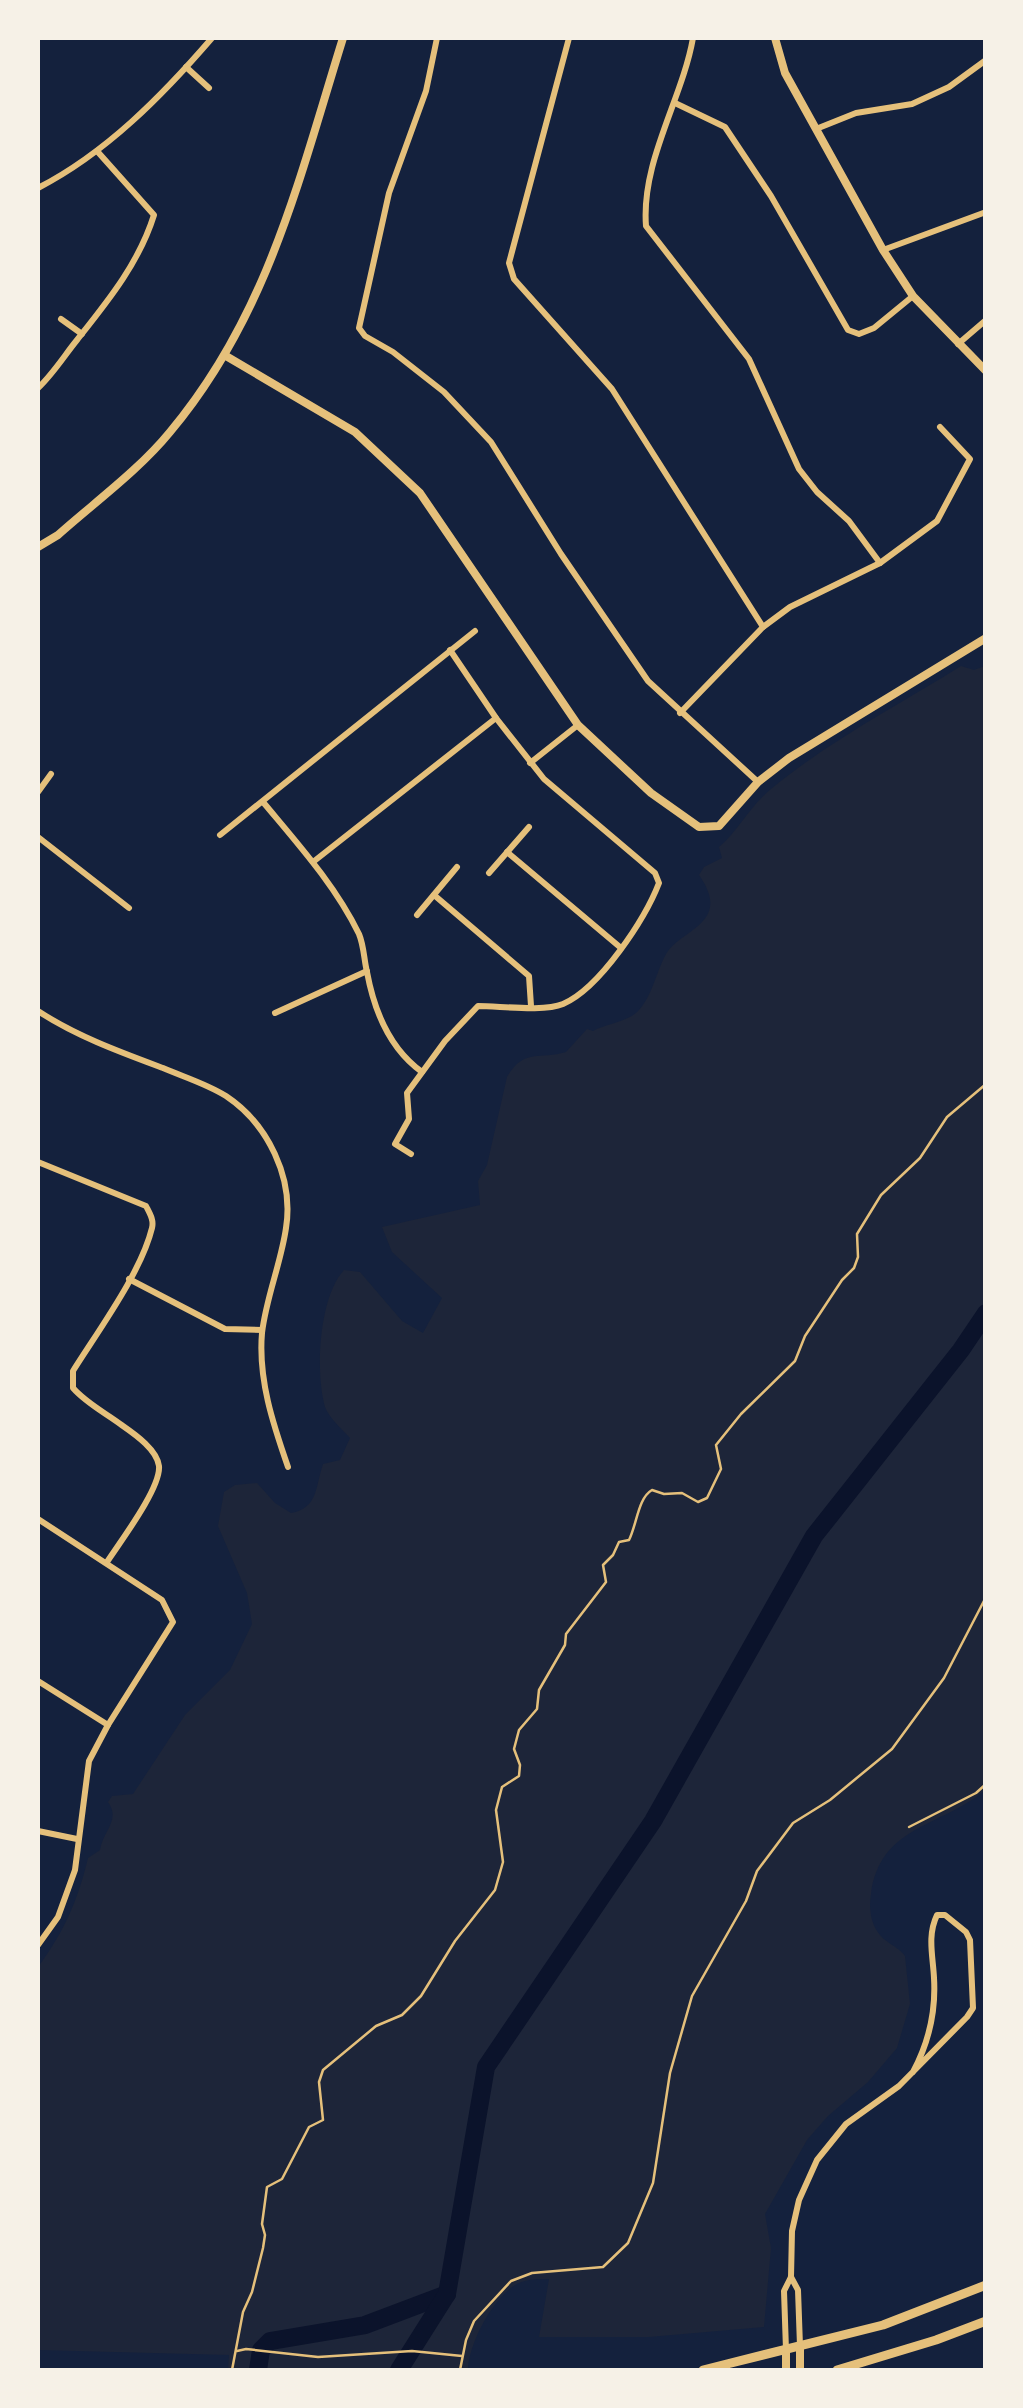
<svg xmlns="http://www.w3.org/2000/svg" width="1023" height="2408" font-family="'Fira Sans',sans-serif">
<style>
.green{fill:#1d2539}
.lines{fill:none;stroke-linecap:round;stroke-linejoin:round}
.river{stroke:#0b132b;stroke-width:18}
.path{stroke:#e5c07b;stroke-width:2.5}
.minor{stroke:#e5c07b;stroke-width:6}
.tertiary{stroke:#e5c07b;stroke-width:8}
.secondary{stroke:#e5c07b;stroke-width:8}
.primary{stroke:#e5c07b;stroke-width:9}
</style>
<rect width="100%" height="100%" fill="#14213d"/>
<!-- green -->
<path class="green" d="M961,666L974,670L985,666V1790C942,1827 880,1825 871,1894C869,1906 870,1920 877,1931C884,1943 897,1945 905,1956L910,2004L897,2048L868,2082L828,2116L807,2140L765,2214L771,2248L764,2327L649,2337H539L549,2279C541,2279 532,2279 525,2281C497,2287 468,2344 468,2370H228L229,2355L38,2350V1967C64,1932 78,1900 88,1858L100,1850C103,1831 121,1820 108,1802L112,1796L133,1794L185,1715L230,1670L252,1624L247,1593L218,1526L224,1492L235,1485L257,1483L275,1503L291,1513C318,1508 315,1488 323,1464L340,1460L350,1438C342,1429 329,1418 325,1407C315,1372 319,1297 344,1270L360,1272L402,1321L423,1333L442,1298L392,1252L382,1227L480,1205L478,1181L487,1165L507,1077C524,1048 539,1060 566,1052L587,1029L593,1031C606,1024 625,1022 636,1013C651,1000 656,973 665,956C678,929 734,925 699,875L704,867L722,858L719,847C739,830 750,806 771,789C829,741 897,706 961,666Z"/>
<g class="lines">
<!-- river -->
<g class="river">
<path d="M258,2370L261,2350L270,2341L365,2325L447,2294"/>
<path d="M399,2370L447,2294L486,2067L653,1821L814,1536L961,1350L986,1313"/>
</g>
<!-- path -->
<g class="path">
<path d="M909,1827L976,1793L986,1784"/>
<path d="M237,2351L246,2349L318,2357L412,2351L462,2356"/>
<path d="M232,2370L243,2312L252,2292L263,2248L265,2235L262,2224L267,2187L282,2179L309,2127L323,2120L319,2082L323,2070L376,2026L402,2015L421,1996L455,1941L495,1890L503,1862L496,1810L502,1787L519,1776L520,1765L514,1749L519,1730L537,1709L539,1690L565,1645L566,1634L606,1582L603,1565L613,1555L619,1542L629,1540C637,1524 638,1498 652,1490L664,1494L682,1493L698,1502L707,1498L721,1469L716,1445L741,1414L795,1361L805,1336L842,1280L854,1268L858,1257L857,1234L881,1195L920,1158L947,1117L986,1084"/>
<path d="M460,2370L466,2340L474,2321L511,2281L532,2273L603,2267L628,2243L653,2183L670,2073L692,1996L746,1901L757,1871L793,1823L830,1800L892,1749L944,1678L986,1597"/>
</g>
<!-- minor -->
<g class="minor">
<path d="M437,38L426,91L389,193L359,328L365,336L393,352L444,392L491,442L561,554L648,681L758,782"/>
<path d="M569,38L509,263L514,279L612,389L763,627"/>
<path d="M693,38C682,100 641,161 646,226L749,359L799,469L817,492L849,521L880,563"/>
<path d="M186,67L209,88"/>
<path d="M675,103L725,127L771,196L848,330L859,334L874,328L913,296"/>
<path d="M816,129L856,113L912,104L949,87L986,60"/>
<path d="M38,188C106,153 162,96 212,38"/>
<path d="M883,250L986,212"/>
<path d="M61,319L82,334"/>
<path d="M958,344L986,320"/>
<path d="M38,388C53,374 64,356 77,340C108,301 139,263 154,215L97,151"/>
<path d="M680,713L763,627L790,607L880,563L937,521L970,459L940,427"/>
<path d="M530,763L578,725"/>
<path d="M38,792L51,774"/>
<path d="M263,802C298,844 335,885 359,934C364,946 364,960 367,972C374,1010 390,1049 422,1072"/>
<path d="M220,835L475,631"/>
<path d="M38,837L129,908"/>
<path d="M507,852L621,948"/>
<path d="M313,862L496,718"/>
<path d="M489,873L529,827"/>
<path d="M434,895L529,976L531,1006"/>
<path d="M417,915L457,867"/>
<path d="M38,1011C76,1036 120,1052 163,1068C184,1077 207,1084 226,1096C268,1124 294,1178 286,1228C281,1263 266,1298 262,1333C258,1379 273,1424 288,1467"/>
<path d="M275,1013L367,971"/>
<path d="M411,1154L395,1144L409,1119L407,1093L445,1041L478,1006C500,1006 544,1012 563,1004C600,988 645,919 659,883L655,873L544,779L496,718L450,650"/>
<path d="M38,1162L146,1206C150,1214 154,1220 152,1228C141,1273 98,1331 73,1371V1388C87,1404 106,1413 123,1426C136,1435 157,1450 159,1466C161,1488 120,1542 107,1562"/>
<path d="M129,1279L225,1329L262,1330"/>
<path d="M38,1519L162,1600L173,1622L108,1725L89,1761L75,1870L58,1917L38,1945"/>
<path d="M38,1681L108,1725"/>
<path d="M38,1831L77,1839"/>
<path d="M791,2277L798,2290L800,2346"/>
<path d="M786,2350L784,2291L791,2277L792,2231L799,2200L817,2160L846,2124L899,2086L967,2017L973,2008L970,1940L966,1932L945,1915H937C927,1936 933,1956 934,1978C936,2011 928,2044 913,2072"/>
</g>
<!-- tertiary -->
<g class="tertiary">
<path d="M775,38L785,73L883,250L913,296L986,371"/>
<path d="M226,356L355,432L420,493L578,725L651,793L699,827L719,826L758,782L789,758L986,638"/>
<path d="M800,2348V2370"/>
<path d="M786,2370V2352"/>
</g>
<!-- secondary -->
<path class="secondary" d="M38,547L58,535C95,502 139,470 170,432C268,315 299,179 343,38"/>
<!-- primary -->
<g class="primary">
<path d="M703,2370L883,2325L986,2285"/>
<path d="M837,2370L936,2340L986,2321"/>
</g>
</g>
<!-- border -->
<rect width="1023" height="2408" fill="none" stroke="#f6f1e7" stroke-width="80"/>
</svg>
